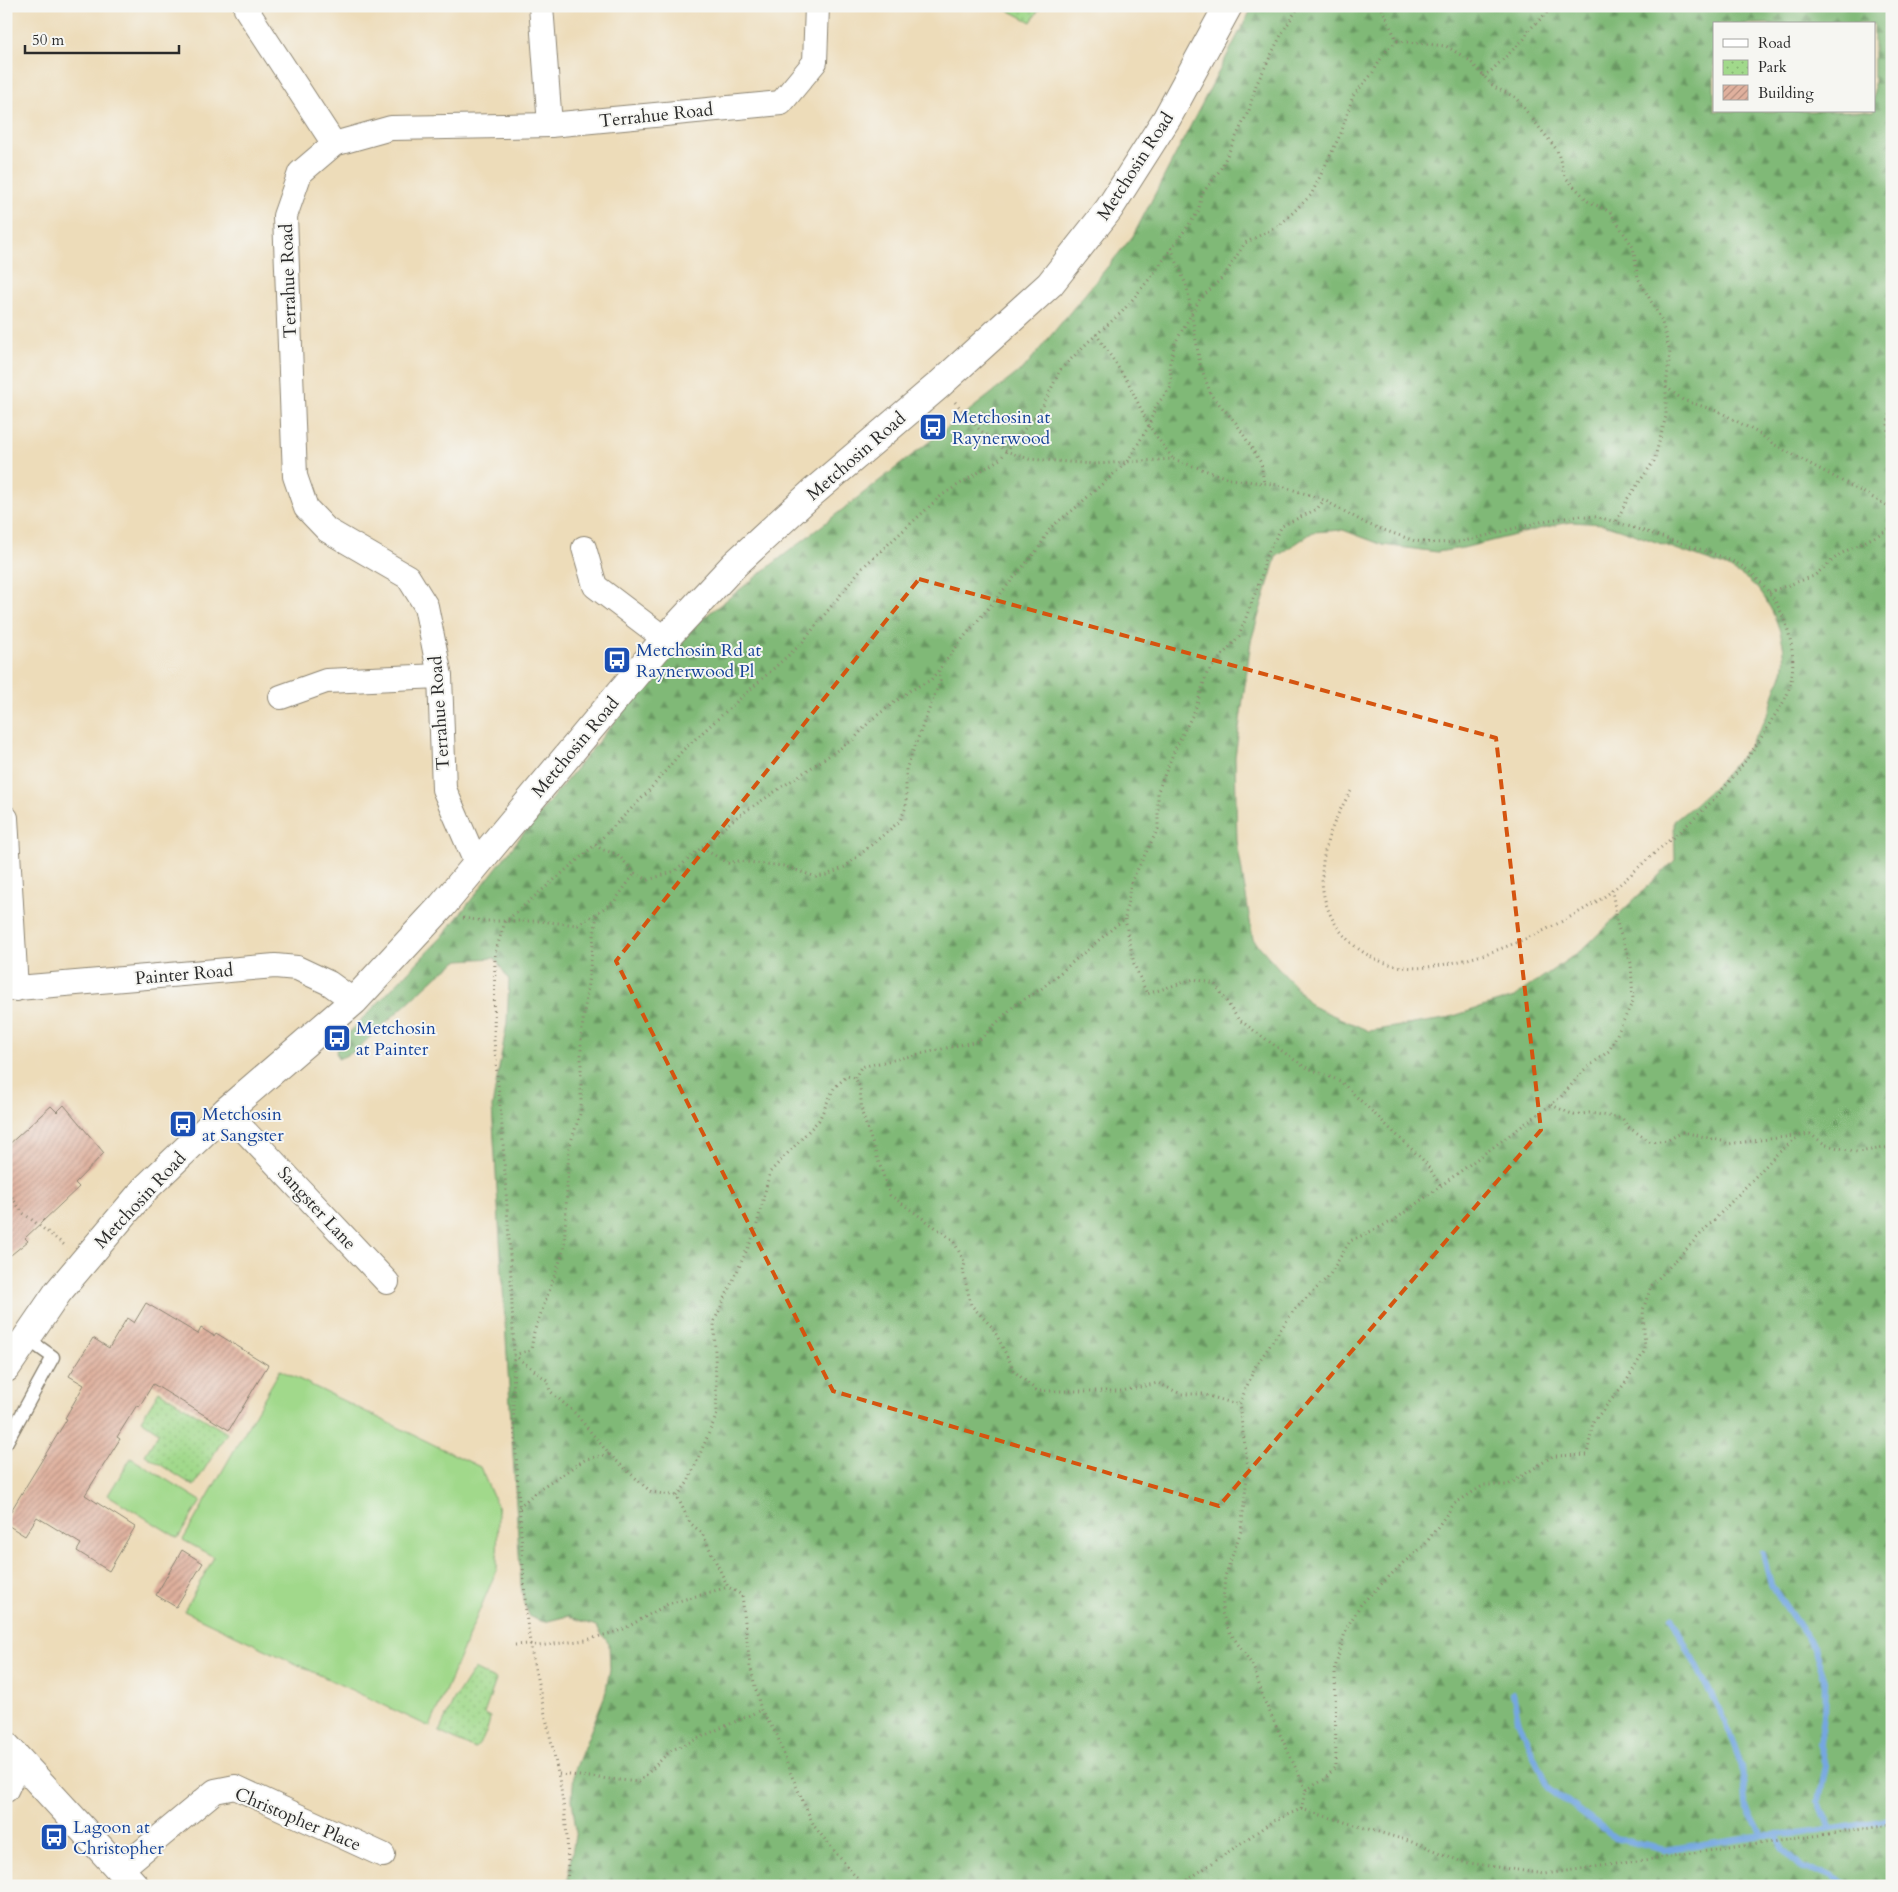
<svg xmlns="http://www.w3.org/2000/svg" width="1898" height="1892" font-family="Cardo,serif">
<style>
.forest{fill:url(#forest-firs);stroke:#567251;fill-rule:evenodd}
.park{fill:url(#park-dots);stroke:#66825b}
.pitch{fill:#a1d98b;stroke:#66825b}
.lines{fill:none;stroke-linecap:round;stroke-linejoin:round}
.stream{stroke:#74a7e0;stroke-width:6}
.building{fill:url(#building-hatch)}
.lane-casing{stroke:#8c8472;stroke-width:15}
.street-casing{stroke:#8c8472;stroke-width:26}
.secondary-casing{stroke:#8c8472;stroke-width:30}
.path{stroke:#8c8472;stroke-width:3;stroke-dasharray:1 4;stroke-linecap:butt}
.lane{stroke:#fff;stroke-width:12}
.street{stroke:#fff;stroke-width:24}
.secondary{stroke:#fff;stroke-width:28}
.marked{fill:none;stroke:#d5540f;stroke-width:4;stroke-dasharray:10 6;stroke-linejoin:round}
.labels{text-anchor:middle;stroke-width:4;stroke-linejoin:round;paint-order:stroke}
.street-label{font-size:18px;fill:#2b2b2b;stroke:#f6f6f2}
.transit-label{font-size:18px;fill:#164399;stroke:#f6f6f2;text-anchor:start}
</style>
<defs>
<pattern id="forest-firs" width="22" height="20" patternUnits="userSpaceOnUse" patternTransform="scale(1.25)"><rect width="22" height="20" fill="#80b977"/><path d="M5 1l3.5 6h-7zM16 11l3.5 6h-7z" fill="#699762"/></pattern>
<pattern id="park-dots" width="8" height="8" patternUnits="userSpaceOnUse" patternTransform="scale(1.25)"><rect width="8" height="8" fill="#a1d98b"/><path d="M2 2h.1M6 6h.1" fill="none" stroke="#8bba78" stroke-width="1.8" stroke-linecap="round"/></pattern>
<pattern id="building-hatch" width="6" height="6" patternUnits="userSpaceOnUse" patternTransform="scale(1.25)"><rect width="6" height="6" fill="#dfb09d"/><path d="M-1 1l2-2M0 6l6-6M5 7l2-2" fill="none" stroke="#b58f80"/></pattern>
</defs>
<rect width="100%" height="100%" fill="#f6f6f2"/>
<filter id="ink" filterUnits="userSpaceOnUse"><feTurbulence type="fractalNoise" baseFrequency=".02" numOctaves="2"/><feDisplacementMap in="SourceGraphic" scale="10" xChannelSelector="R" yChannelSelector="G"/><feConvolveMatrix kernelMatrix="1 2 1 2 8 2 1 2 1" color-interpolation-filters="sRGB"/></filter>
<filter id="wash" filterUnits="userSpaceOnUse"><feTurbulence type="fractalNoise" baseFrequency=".0096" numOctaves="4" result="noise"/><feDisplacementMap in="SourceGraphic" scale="20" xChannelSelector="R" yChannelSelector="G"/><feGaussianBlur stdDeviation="1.12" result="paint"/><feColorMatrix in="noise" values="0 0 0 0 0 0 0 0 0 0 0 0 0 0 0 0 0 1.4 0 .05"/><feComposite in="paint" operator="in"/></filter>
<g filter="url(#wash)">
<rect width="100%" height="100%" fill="#eddcb9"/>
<!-- forest -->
<path class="forest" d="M1253,6H1892V1886H566L576,1830L572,1799L574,1772L605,1695L610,1669L609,1644L596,1626L568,1616L544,1622L530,1617L524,1604L521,1586L492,1107L507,1023L509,980L495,958L459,960L438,975L354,1052L338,1059L336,1052L341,1041L442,937L530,825L693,626L1024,368L1133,236ZM1714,24H1874V111H1714ZM1572,522L1603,524L1619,529L1727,567C1737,573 1747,578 1755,586C1774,605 1792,652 1781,678C1780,682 1777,684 1776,688C1773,694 1773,701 1771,706C1754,750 1711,793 1674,821L1675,860L1583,949L1514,997L1444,1019L1369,1031L1312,1006L1253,939L1237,841L1235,757L1251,641L1276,557L1313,532L1343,530L1383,545L1437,552L1463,548L1559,524Z"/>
<!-- park -->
<g class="park">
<path d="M1000,6H1041L1031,22Z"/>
<path d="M159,1391L227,1433L194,1486L145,1455L159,1432L141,1420Z"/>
<path d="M474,1669L496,1680L484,1714L490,1717C489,1728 483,1741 475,1749L439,1732L454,1700Z"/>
</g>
<!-- pitch -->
<g class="pitch">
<path d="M280,1370L480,1467L498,1508L497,1569L430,1727L184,1611L214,1557L183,1540Z"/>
<path d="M131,1458L201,1501L178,1538L108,1495Z"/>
</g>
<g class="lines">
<!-- stream -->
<g class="stream">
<path d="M1763,1554L1771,1585L1814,1648L1825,1681L1824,1716L1820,1743L1826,1765L1819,1801L1831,1829"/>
<path d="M1671,1617L1725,1721L1742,1767L1745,1802L1762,1835"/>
<path d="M1513,1693L1518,1720L1548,1788L1615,1838L1664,1850L1762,1835C1805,1836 1849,1826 1892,1819"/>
<path d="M1775,1835L1785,1851L1803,1869L1823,1871L1852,1886"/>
</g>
</g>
<g id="blocks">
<!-- building -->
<g class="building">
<path d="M64,1105L104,1153L75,1183L79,1187L25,1238L28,1241L6,1259V1147L51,1106L57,1112Z"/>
<path d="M146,1303L198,1334L201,1328L214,1336L216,1333L268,1365L229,1430L153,1384L139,1407L137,1405L117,1437L120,1439L85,1495L135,1527L109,1571L77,1551L81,1544L37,1517L25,1536L6,1524V1519L67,1419L65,1418L84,1385L69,1376L93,1338L109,1348L127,1318L134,1323Z"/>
<path d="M182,1550L203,1563L176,1607L156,1595Z"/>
</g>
</g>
</g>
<g filter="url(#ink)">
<use href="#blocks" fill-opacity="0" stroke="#8c8472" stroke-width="1"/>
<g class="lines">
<!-- lane casing -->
<g class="lane-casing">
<path id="lane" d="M6,1443L53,1357L26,1338"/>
</g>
<!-- street casing -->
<g class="street-casing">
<g id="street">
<path d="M541,6L550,125"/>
<path d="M246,9L334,144"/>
<path d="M584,548L595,586L665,639"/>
<path d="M281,697L326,681L440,676"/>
<path d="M6,818L16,989"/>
<path d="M477,865L444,789L440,676L426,606L408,577L327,530L306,508L295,476L285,216L300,173L334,144L391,128L550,125L781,103L815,62L817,6"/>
<path d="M6,989L275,966L297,968L329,983L354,1001"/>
<path d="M226,1111L387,1282"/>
<path d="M6,1790L20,1761"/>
<path d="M121,1869L215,1791L235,1787L383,1855"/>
</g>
</g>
<!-- secondary casing -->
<g class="secondary-casing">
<g id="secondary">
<path d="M6,1368L58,1292L145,1189L226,1111L354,1001L442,906L665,639L735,564L812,493L940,384L1050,284L1109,209L1167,118L1228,6"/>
<path d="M6,1746L135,1886"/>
</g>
</g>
<!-- path -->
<g class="path">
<path d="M1397,41L1446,46L1469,60L1494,87L1515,97L1557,150L1565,177L1588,201L1610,212L1633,247L1638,278L1661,319L1670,352L1666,387V416L1654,461L1628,498L1616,522"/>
<path d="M1483,76L1491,71L1524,39L1529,30L1554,6"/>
<path d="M1171,248L1187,287L1200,364L1211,395L1236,423L1261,463L1264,483"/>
<path d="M1096,334L1128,382L1149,426L1173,459"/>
<path d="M1666,387L1683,400L1720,412L1758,433L1775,445L1892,508"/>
<path d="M955,402L979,429L1006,451L1029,459L1095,464L1173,459L1230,479L1279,485L1324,500L1367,524L1415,541L1433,543L1461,542L1548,520L1581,516L1598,517C1626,525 1653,534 1680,543C1699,549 1720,555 1738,564C1746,568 1755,576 1761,583C1788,611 1802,660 1786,697C1782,706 1775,714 1770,723C1754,750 1735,777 1713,800C1695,819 1675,835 1656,852C1637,868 1619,887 1598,901C1547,932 1488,959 1428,967C1373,974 1322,933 1322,877C1322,846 1335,817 1351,791"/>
<path d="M1892,410C1885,425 1888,442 1892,457"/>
<path d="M1769,592L1814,576L1840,554L1892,528"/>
<path d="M595,845L603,850L617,854L635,873L648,880L675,871L734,819L854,739L871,720L911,690L931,680L964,637L1038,549L1051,527L1073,510L1127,462L1149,426L1155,407L1171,387L1170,363L1175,343L1200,299L1224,276L1245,243L1280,225L1311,195L1341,133L1353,96L1372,74L1385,52L1397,41L1381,6"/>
<path d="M702,848L728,863L737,861L784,866L816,877L827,875L845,867L900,821L906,807V769L940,681L939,671"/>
<path d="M463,918L484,921H539L578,925L614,902L635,873"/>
<path d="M1125,919L1134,964L1147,994L1194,979L1215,984L1238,1019L1303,1066L1340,1081L1425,1162L1441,1186"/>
<path d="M855,1078L861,1067L978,1041L1015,1005L1041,989L1125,918L1131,882L1158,829V791L1175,749L1195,710L1207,673L1239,636L1261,578L1265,558L1282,526L1317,509L1324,500"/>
<path d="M1551,1105L1574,1115L1589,1113L1622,1118L1628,1127L1651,1142L1668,1140L1683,1132L1722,1141L1728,1144L1810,1134L1826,1145L1857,1152L1892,1147"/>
<path d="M6,1189L23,1213L67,1247"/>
<path d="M514,1355L547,1380L550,1391L575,1413L609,1454L651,1492L677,1496L690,1523L702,1533L728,1587L742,1595L750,1666L761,1710L777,1735L790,1772L814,1826L863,1886"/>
<path d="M514,1355L531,1350L534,1332L564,1250L569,1148L581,1111V1037L597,914"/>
<path d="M677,1496L688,1482L717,1414L714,1322L755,1232L770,1172L819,1120L834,1088L847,1076L855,1078L860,1087L862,1113L890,1195L953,1240L965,1263L963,1271L971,1305L993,1328L1015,1372L1037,1391H1122L1158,1383L1181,1394H1202L1239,1405"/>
<path d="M519,1507L539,1489L586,1459L609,1454"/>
<path d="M515,1645L529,1644L538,1646L586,1640L622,1630L668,1604L728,1587"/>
<path d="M559,1774L639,1782L670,1751L761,1710"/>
<path d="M1306,1790L1325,1779L1336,1766L1335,1668L1346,1629L1361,1604L1403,1563L1424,1546L1454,1504L1484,1485H1508L1553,1456L1587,1455L1593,1422L1626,1382L1645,1350L1643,1310L1651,1286L1777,1154L1799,1136"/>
<path d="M1301,1809L1306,1790L1264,1700L1253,1666L1229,1631L1222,1613L1225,1576L1241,1531L1248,1467L1239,1405L1255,1367L1294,1310L1329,1276L1350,1241L1393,1221L1492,1148L1560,1098L1584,1070L1609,1051L1633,1001L1631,963L1618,927L1612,890"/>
<path d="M567,1886C574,1792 536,1705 526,1613L513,1406L514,1355L510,1255L502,1127L494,1040L495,953L505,922L595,845L646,794L683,750L802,643L861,569L942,495L1000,459L1043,406L1060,370L1088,342L1122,312L1151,277L1198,212L1202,194L1220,170L1249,110L1256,85L1282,33L1299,6"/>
<path d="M1179,1886L1273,1821L1301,1809L1422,1845L1462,1862L1545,1874L1892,1825"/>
</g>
<!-- lane -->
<use href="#lane" class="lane"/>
<!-- street -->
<use href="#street" class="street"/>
<!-- secondary -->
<use href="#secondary" class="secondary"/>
</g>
</g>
<!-- marked area -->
<path class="marked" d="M919,579L1496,738L1541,1130L1219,1506L833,1391L616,961Z"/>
<!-- icons -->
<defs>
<g id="bus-square" transform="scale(1.4375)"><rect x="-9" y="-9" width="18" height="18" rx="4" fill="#1a4fb4" stroke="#f6f6f2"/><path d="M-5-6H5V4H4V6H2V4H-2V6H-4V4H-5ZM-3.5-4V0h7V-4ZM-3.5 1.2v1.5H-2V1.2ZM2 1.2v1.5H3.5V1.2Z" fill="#fff"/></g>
</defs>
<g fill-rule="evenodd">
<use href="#bus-square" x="933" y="427"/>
<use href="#bus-square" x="617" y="660"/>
<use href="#bus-square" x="337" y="1038"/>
<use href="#bus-square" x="183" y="1124"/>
<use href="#bus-square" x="54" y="1837"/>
</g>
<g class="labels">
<!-- street labels -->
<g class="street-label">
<text transform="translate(656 115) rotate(-6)" y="6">Terrahue Road</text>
<text transform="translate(1135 166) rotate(-57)" y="6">Metchosin Road</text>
<text transform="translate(288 281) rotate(-92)" y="6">Terrahue Road</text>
<text transform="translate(856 456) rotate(-41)" y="6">Metchosin Road</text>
<text transform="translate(439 713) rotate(-94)" y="6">Terrahue Road</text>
<text transform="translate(575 747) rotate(-50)" y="6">Metchosin Road</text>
<text transform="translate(184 974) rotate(-5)" y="6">Painter Road</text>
<text transform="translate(140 1200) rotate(-47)" y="6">Metchosin Road</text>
<text transform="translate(317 1208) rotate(47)" y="6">Sangster Lane</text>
<text transform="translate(298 1819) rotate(23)" y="6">Christopher Place</text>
</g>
<!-- transit labels -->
<g class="transit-label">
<text x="952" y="423">Metchosin at<tspan x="952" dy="21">Raynerwood</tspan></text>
<text x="636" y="656">Metchosin Rd at<tspan x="636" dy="21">Raynerwood Pl</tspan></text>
<text x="356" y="1034">Metchosin<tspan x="356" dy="21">at Painter</tspan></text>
<text x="202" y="1120">Metchosin<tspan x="202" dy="21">at Sangster</tspan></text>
<text x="73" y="1833">Lagoon at<tspan x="73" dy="21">Christopher</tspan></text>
</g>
</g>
<!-- margin -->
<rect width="1898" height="1892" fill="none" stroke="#f6f6f2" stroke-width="25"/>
<!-- legend -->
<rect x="1713" y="22" width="162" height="90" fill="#f6f6f2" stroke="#a5a5a2"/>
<rect x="1723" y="39" width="25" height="8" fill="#ffffff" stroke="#a5a5a2"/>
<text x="1758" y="48" font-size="15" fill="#2b2b2b">Road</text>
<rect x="1723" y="60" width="25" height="15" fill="url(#park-dots)" stroke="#a5a5a2"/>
<text x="1758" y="72" font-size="15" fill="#2b2b2b">Park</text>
<rect x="1723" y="85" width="25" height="15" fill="url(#building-hatch)" stroke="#a5a5a2"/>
<text x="1758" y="98" font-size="15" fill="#2b2b2b">Building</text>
<!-- scale -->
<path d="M25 45v8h154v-8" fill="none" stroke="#2b2b2b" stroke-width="2.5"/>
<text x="32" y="45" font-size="15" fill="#2b2b2b" stroke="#f6f6f2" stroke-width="4" paint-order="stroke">50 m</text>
</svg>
